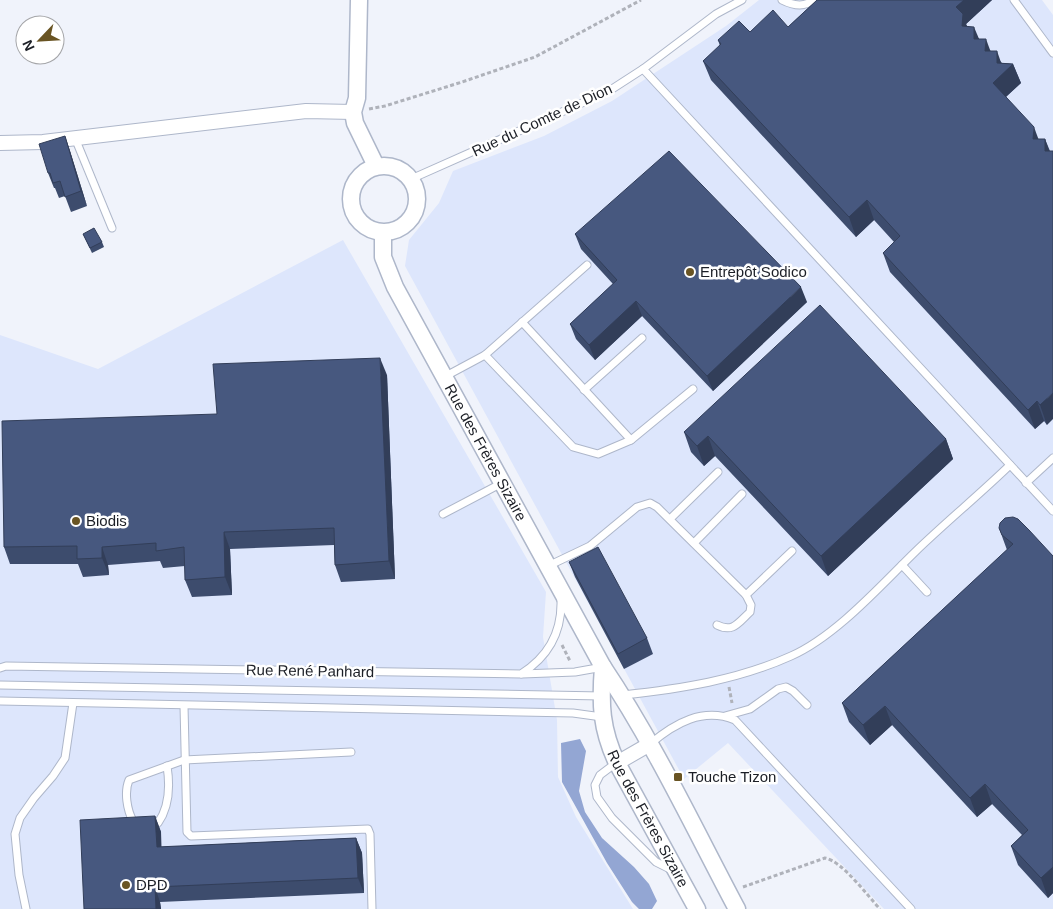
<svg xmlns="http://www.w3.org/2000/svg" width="1053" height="909" font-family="Arial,sans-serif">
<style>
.built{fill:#dde6fc}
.water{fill:#93a6d3}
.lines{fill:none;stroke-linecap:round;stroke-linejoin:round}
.service-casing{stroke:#aeb7ca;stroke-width:9}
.minor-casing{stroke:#aeb7ca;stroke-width:16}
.tertiary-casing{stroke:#aeb7ca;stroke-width:19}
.path{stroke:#afb2ba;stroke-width:3;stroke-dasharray:4 2.5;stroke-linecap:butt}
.service{stroke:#fff;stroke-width:7}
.minor{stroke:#fff;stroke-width:14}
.tertiary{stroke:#fff;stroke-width:16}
.wall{fill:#3d4c6d}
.shaded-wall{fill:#323e59}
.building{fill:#47587f;stroke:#323e59}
.poi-dot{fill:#695423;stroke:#fff;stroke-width:2}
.labels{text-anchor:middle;stroke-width:5;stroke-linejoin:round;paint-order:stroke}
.street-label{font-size:15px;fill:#1c1f26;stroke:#fff}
.poi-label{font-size:15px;fill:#1c1f26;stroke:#fff;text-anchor:start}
</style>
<rect width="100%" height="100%" fill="#f0f3fb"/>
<!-- built -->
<g class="built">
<path d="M759,0H1042L1053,15V909H884L728,743L684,779L405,266L409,240L439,203L453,171L544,136L612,101L726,26Z"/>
<path d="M343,240L546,592L543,637L557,720L558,777L576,817L633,909H0V335L98,369Z"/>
</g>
<!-- water -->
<path class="water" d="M580,739L586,751L579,791L585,812L602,838L634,867L649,884L657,901L652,909H639L632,902L607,863L562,782L561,743Z"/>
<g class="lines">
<!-- service casing -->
<g class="service-casing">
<g id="service">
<path d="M782,0C792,5 804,8 813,0"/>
<path d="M1014,0L1053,53"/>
<path d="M643,69L1053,511"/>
<path d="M75,138L112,228"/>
<path d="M411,179L609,91L643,69L716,14L742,0"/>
<path d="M522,322L631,440"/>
<path d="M485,355L573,447L598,454L631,440L693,389"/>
<path d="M444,377L485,355L587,265"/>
<path d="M584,390L642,338"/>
<path d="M1026,483L1053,458"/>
<path d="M443,514L502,483"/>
<path d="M670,519L718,472"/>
<path d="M694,543L742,494"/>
<path d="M902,565L927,592"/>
<path d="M548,566L590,546L637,507L650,503L657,507L746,595L751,605L750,612C738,623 733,633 717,625"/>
<path d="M746,595L792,551"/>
<path d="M0,668L6,666L521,674C548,657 562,632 561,600"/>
<path d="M522,674L575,672L603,667"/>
<path d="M0,685L602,696"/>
<path d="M623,695C680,689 738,680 791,656C836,636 880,586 915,552C946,522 979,495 1010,465"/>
<path d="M0,701L573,713L602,717"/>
<path d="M184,706L187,832L191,836L368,829L370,834L372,909"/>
<path d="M725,716L750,709L778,689L786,687L793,691L807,705"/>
<path d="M650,744C675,723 703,707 735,720L911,909"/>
<path d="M616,763L600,775L595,785L597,797L612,818L656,862L672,870"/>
<path d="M137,822L133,821C127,810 124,792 129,780L184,760L351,752"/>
<path d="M150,823H158C170,806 170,785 167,766"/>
<path d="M26,909L19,875L15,834L20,818L34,798L53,776L65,758L73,703"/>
</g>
</g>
<!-- minor casing -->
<g class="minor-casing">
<g id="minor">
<path d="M0,143L43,142L306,111L353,112"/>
<path d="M617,763L650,744"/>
</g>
</g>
<!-- tertiary casing -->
<g class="tertiary-casing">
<g id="tertiary">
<path d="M359,0L357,98L353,112L355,123L376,166"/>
<circle cx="384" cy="199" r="33"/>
<path id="s1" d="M383,233V257L395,287L603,667C654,743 694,828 737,909"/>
<path id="s2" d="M603,667C600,704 601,729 617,763L697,909"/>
</g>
</g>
<!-- path -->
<g class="path">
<path d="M369,109L385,106L462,82L535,57L641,0"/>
<path d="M562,645L570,661"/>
<path d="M729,687L732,703"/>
<path d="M743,887L825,858C842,861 867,895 880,909"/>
</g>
<!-- service -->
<use href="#service" class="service"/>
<!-- minor -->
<use href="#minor" class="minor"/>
<!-- tertiary -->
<use href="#tertiary" class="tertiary"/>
</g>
<!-- wall -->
<g class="wall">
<path d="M817,0H992L966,24L967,26L1002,63L1013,64L1021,83L1006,97L1038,139H1045L1050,151L1047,425L1044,421L1035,429L890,272L883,253L894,242L874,220L856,237L711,80L703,61L720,46L718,40L750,32L788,27Z"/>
<path d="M65,136L70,151L87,206L71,212L65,196L59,198L55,188H54L48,173Z"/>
<path d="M83,234L102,242L104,247L92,253Z"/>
<path d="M575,234L807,302L713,391L642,316L595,360L576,339L570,324L613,284L581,249Z"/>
<path d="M387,375L395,579L341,582L335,565L334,545L230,549L232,595L192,597L185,580V566L163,568L160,561L108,565L109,575L83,577L78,564H10L4,547L217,414Z"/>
<path d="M684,432L946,439L953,459L828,576L715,456L704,466L691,452Z"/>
<path d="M999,528L1053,556V893L1048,898L1018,865L1011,846L1022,835L992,804L977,817L892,725L870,745L849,722L842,703L1007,550Z"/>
<path d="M569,562L647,638L653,654L624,669L575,577Z"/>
<path d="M155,816L161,832V847L356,838L362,853L364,893L160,902L161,909H84Z"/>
</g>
<!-- shaded-wall -->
<g class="shaded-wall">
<path d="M964,0H992L966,24L970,34L962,26L956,7Z"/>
<path d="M974,27L982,46L974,39Z"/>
<path d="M986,39L993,58L985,51Z"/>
<path d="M997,51L1004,71L1013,64L1021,83L1000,102L993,83L997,63Z"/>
<path d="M1034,127L1041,146L1033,139Z"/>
<path d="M65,136L70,151L87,206L81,191Z"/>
<path d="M1045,139L1052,159L1045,151Z"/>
<path d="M867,200L874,220L856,237L849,217Z"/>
<path d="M801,287L807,302L713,391L707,376Z"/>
<path d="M636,301L642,316L595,360L589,345Z"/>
<path d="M380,358L387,375L395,579L389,561Z"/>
<path d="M1053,393V419L1047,425L1040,405Z"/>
<path d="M1037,401L1044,421L1035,429L1028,410Z"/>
<path d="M708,436L715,456L704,466L697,446Z"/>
<path d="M946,439L953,459L828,576L821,556Z"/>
<path d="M224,532L230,549L232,595L225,577Z"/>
<path d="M102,547L108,565L109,575L102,558Z"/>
<path d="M885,706L892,725L870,745L863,725Z"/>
<path d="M985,784L992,804L977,817L970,798Z"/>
<path d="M155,816L161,832L162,862L157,847Z"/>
<path d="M356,838L362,853L364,893L358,878Z"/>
<path d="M1053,867V893L1048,898L1041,878Z"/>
<path d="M155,887L160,902L161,909H156Z"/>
</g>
<!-- building -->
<g class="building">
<path d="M817,0H964L956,7L963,14L962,26L974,27V39H986L985,51H997V63L1013,64L993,83L1034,127L1033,139H1045V151H1053V393L1040,405L1037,401L1028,410L883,253L900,236L867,200L849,217L703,61L721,44L718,40L739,21L750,32L773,10L788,27Z"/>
<path d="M65,136L81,191L65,197L60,181L53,183L50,173H48L39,144Z"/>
<path d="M669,151L801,287L707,376L636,301L589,345L570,324L617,280L575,234Z"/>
<path d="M94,228L102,242L90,248L83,234Z"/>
<path d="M820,305L946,439L821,556L708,436L697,446L684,432Z"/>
<path d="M380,358L389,561L335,565L334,528L224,532L225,577L185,580L184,547L156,551V543L102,547V558L77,559V546L4,547L2,421L217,414L213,364Z"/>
<path d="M1013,517L1018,519L1029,530L1053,556V867L1041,878L1011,846L1028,830L985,784L970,798L885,706L863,725L842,703L1013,544L1002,535L999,528L1000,523L1005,518Z"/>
<path d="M598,547L647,638L618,654L569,562Z"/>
<path d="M155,816L157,847L356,838L358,878L155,887L156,909H84L80,820Z"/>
</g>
<!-- markers -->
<g class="poi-dot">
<circle cx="690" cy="272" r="5"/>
<circle cx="76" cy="521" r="5"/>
<rect x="673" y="772" width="10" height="10" rx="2.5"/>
<circle cx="126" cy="885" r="5"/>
</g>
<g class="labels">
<!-- street labels -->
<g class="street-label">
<text transform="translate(542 120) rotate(-25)" y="5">Rue du Comte de Dion</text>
<text dy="5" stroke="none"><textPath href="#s1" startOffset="245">Rue des Frères Sizaire</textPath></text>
<text transform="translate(310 671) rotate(1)" y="5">Rue René Panhard</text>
<text dy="5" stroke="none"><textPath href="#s2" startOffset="162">Rue des Frères Sizaire</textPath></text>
</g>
<!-- poi labels -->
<g class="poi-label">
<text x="700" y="277">Entrepôt Sodico</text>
<text x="86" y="526">Biodis</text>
<text x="688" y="782">Touche Tizon</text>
<text x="136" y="890">DPD</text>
</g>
</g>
<!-- north arrow -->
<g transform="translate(40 40) rotate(245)"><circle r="24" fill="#ffffff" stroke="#a4a5a8"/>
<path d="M0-4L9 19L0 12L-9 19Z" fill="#695423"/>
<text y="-8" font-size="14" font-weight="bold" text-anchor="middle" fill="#1c1f26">N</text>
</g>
</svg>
